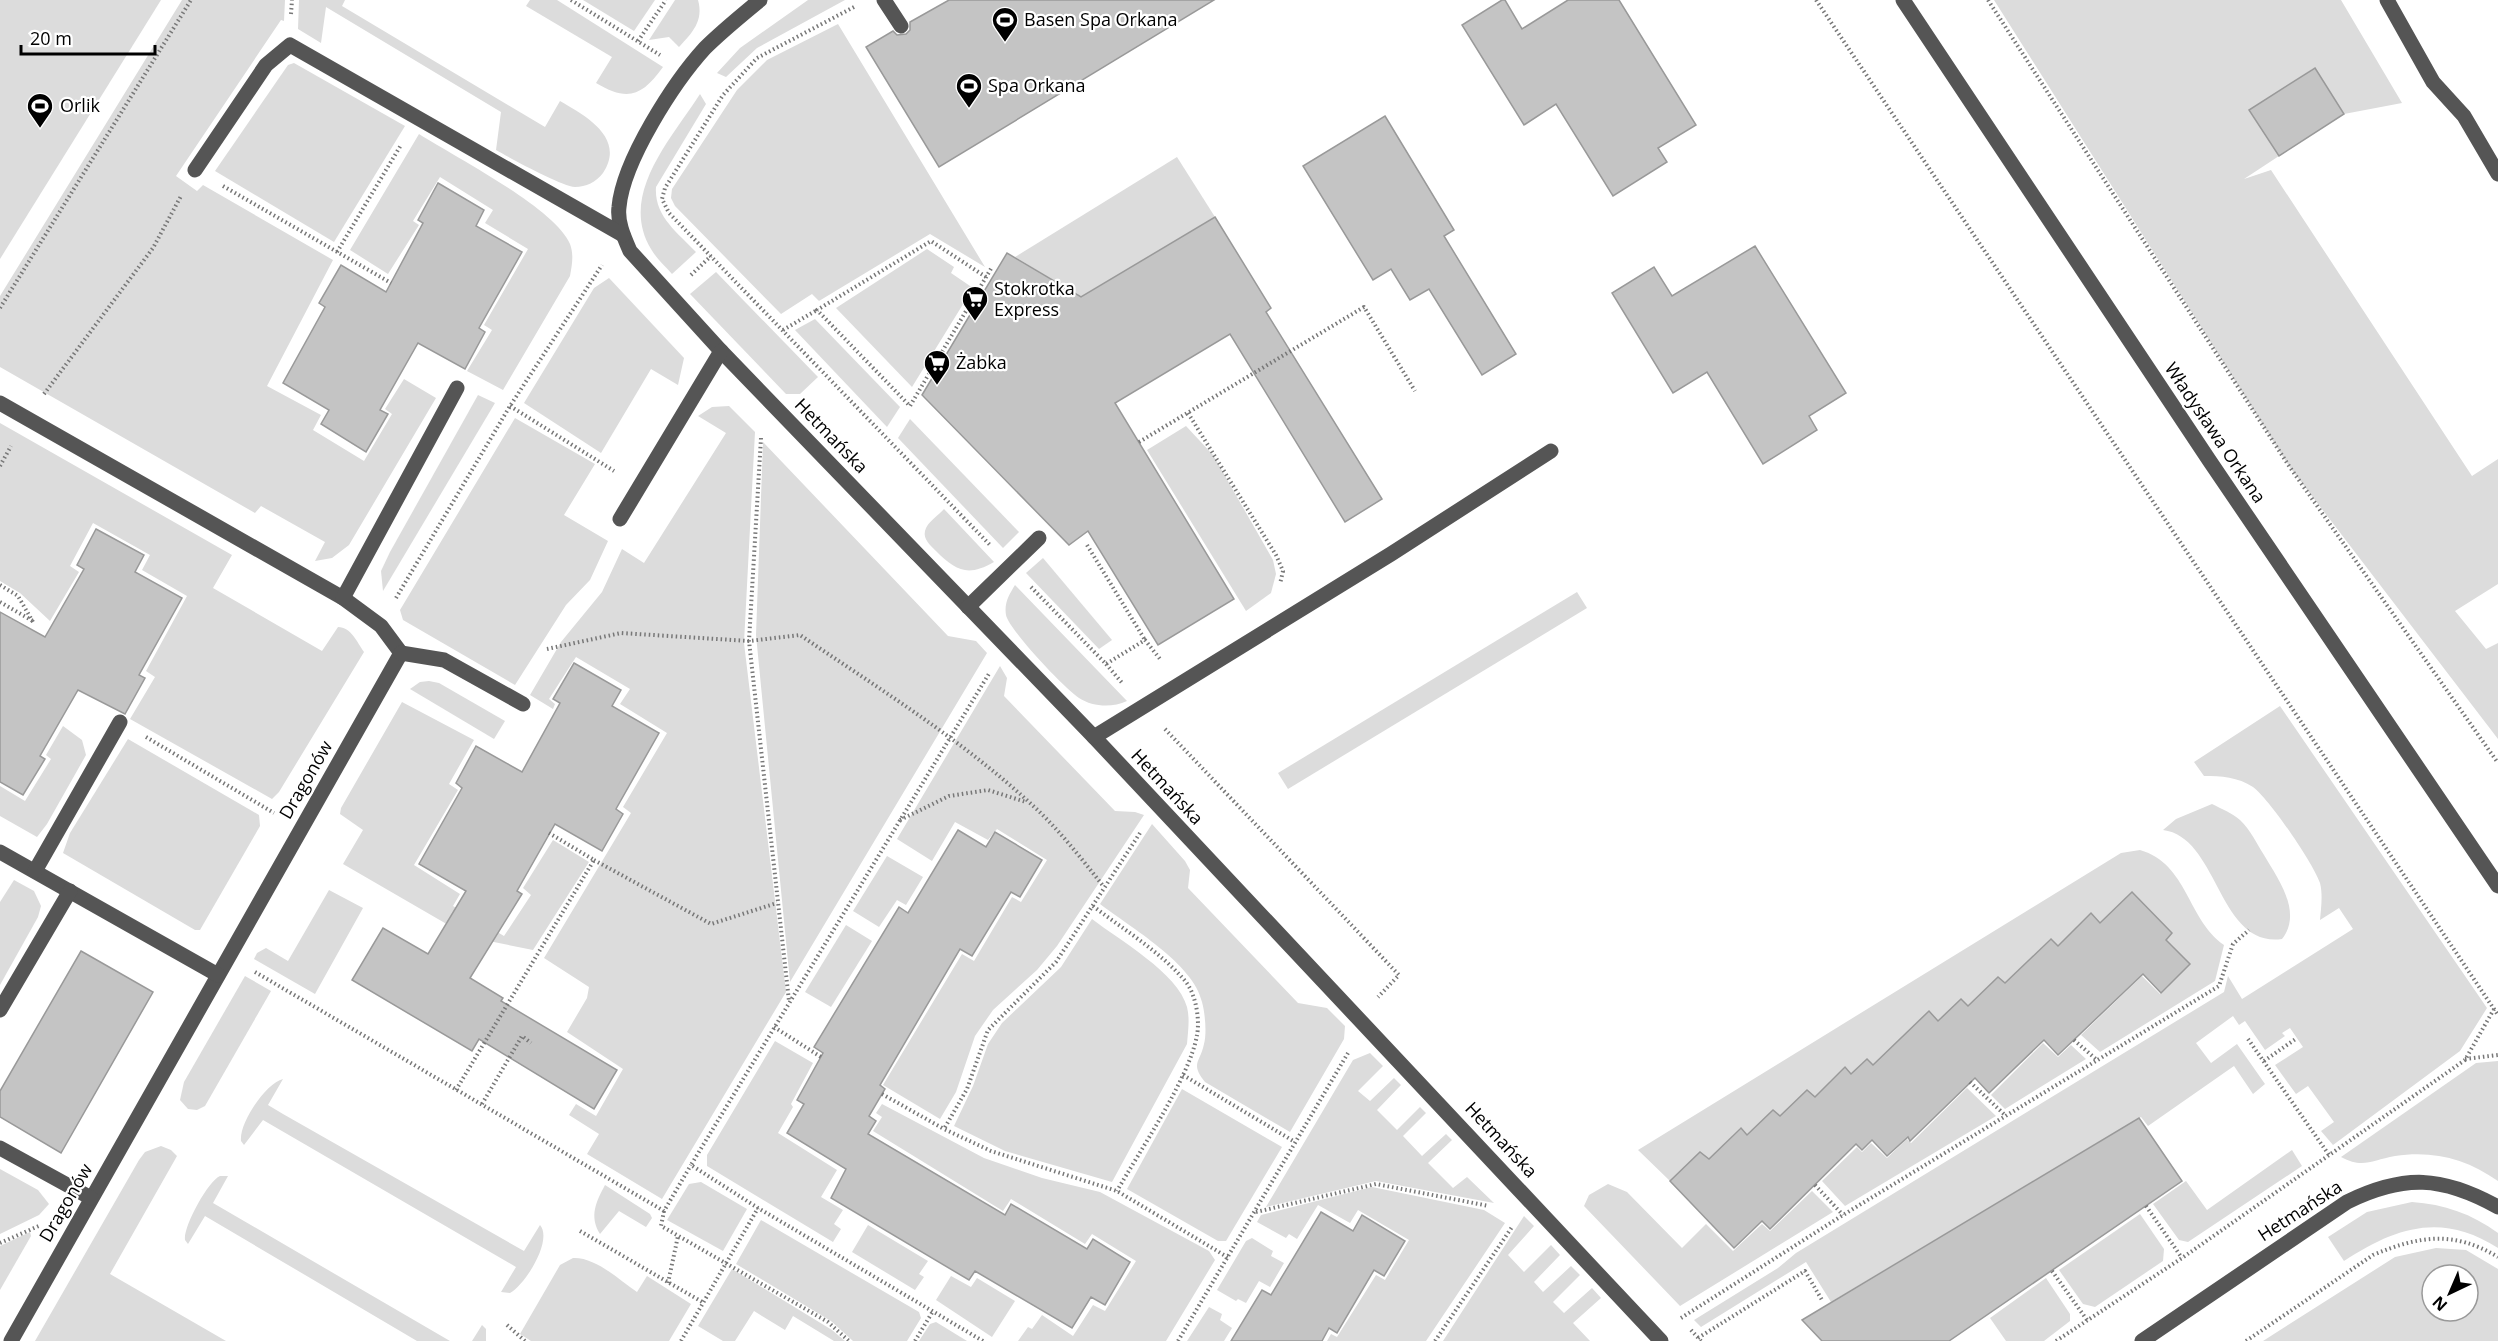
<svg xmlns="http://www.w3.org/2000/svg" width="2498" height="1341" font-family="'Open Sans',sans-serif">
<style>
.green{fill:#dcdcdc;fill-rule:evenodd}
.building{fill:#c4c4c4;stroke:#999;stroke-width:1.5}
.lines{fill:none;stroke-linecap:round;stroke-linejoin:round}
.path{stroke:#777;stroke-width:4;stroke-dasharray:1.5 3;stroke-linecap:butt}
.minor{stroke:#555;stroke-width:15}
.labels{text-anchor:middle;stroke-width:4.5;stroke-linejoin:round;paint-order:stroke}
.poi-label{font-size:18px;fill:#000;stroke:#fff;text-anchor:start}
.street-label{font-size:18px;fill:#000;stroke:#fff}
</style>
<rect width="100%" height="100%" fill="#fff"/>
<!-- green -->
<g class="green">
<path d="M0,0H161L0,259Z"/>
<path d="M182,0H285L284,21L281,20L176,176L197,191L203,185L333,260L267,386L321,415L313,430L364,461L392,414L385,409L404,379L436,398L349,545L332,558L315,561L325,542L261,506L255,513L0,367V296Z"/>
<path d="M299,0H345L342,6L545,127L560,101C586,116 626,138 603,173C596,182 586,187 575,187C561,186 510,158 496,150L501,112L326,7L321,43L298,29Z"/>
<path d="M530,0H557L663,67C642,96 628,102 596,83L612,57L526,6Z"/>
<path d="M583,0H655L634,31Z"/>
<path d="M675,0H698C704,21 692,33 679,47L669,37L649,40Z"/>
<path d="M808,0H845L757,48L726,77L717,73L740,48Z"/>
<path d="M1994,0H2341L2402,103L2344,114L2314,68L2250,110L2279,156L2244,179L2271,170L2472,476L2498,459V584L2455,611L2486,649L2498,643V739L2289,466Z"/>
<path d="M838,24L985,267L930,234L819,301L812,294L781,314L675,206L671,198L672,189L737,90L767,60Z"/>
<path d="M294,63L405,126L334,242L215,171L288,65Z"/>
<path d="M700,94L706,104L656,187C654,216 677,232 696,252L672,274C665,266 656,258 651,249C618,195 672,138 700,94Z"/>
<path d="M419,134C455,157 555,208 570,244C574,255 572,265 570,276L503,390L467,371L492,330L484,325L528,249L485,223L493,210L440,177L413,221L419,225L388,274L350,250Z"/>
<path d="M1177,157L1215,217L1081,297L1015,257Z"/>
<path d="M927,249L954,267L951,273L973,288L912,387L836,308Z"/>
<path d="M716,272L818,377L800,394H786L690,294Z"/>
<path d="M609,278L684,358L678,385L651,369L601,453L524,403L594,288Z"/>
<path d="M815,319L900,407L887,427L795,330Z"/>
<path d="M478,395L495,403L383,591L381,571L390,552Z"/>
<path d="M729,406L755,432L744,643L786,992L662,1199L587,1154L599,1134L569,1115L576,1104L596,1116L623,1069L567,1032L587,998L589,987L544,958L631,813L623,807L667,733L620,704L630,689L576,657L549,699L555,704L553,709L530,695L561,642L602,592L622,549L644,563L726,433L698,416L712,407Z"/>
<path d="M515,418L595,464L564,515L608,541L590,580L566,605L515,685L403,620L400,610Z"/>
<path d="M910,419L1019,532L1003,548L898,438Z"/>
<path d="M0,423L232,555L213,588L322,651L338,627C351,627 357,642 364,652L279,792L272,799L130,719L155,677L146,671L187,596L142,570L150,555L93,523L70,566L79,572L50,621L20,593L0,581Z"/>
<path d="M1186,426L1213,455L1273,560L1276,574L1271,593L1246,611L1147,450Z"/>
<path d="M763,442L948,636L976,641L987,653L790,982L756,635Z"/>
<path d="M944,509L994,562C968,577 956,571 936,551C930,545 923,539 925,531C927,522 939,515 944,509Z"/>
<path d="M1043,558L1112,640L1099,649L1026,573Z"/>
<path d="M1015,585L1127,701C1112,708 1093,707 1079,698C1065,689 1009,630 1006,615C1004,603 1009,595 1015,585Z"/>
<path d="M1577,592L1587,608L1288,789L1278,773Z"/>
<path d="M1000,666L1007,678L1004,696L1115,811L1135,812L1144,815L1057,946L1037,970L993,1010L975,1036L956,1092L940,1119L883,1085L962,954L974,961L1012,897L1021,902L1047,860L997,829L988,840L955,822L932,861L897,839Z"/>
<path d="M429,681L439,683L505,721L494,739L410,689L420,682Z"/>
<path d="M402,702L474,740L449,784L458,790L414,865L460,894L453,906L504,936L531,895L523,888L553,840L589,862L533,950L469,937L343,864L363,830L340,814L341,808Z"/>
<path d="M2280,706L2487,1008L2460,1051L2333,1145L2321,1131L2334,1122L2308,1086L2296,1094L2275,1065L2303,1047L2290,1028L2282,1033L2285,1036L2265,1050L2245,1021L2239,1025L2233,1016L2196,1043L2211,1063L2237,1044L2265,1084L2253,1094L2234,1066L2148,1126L2141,1117L2139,1118L1831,1302L1806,1262L1701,1327L1694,1320L1778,1268L1796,1253L2224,992L2228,976L2242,999L2353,929L2339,908L2320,920C2321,908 2323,895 2320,883C2313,863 2270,800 2253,787C2238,777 2221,776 2204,776L2194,762Z"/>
<path d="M63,726L82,740L86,755L47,824L37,837L0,816V786L25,801L51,759L46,755Z"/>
<path d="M128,739L259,815L260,826L200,930H195L63,853L70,833Z"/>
<path d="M2212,804C2222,809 2232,813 2240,820C2250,829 2257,844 2264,855C2278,879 2303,912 2282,939C2218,948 2219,837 2163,830L2176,819Z"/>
<path d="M1152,824L1185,861L1190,870L1188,888L1298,1003L1327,1008L1345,1026L1344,1039L1290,1132L1205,1082C1190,1063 1200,1063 1204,1044C1207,1033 1205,1013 1202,1002C1194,964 1130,927 1100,904Z"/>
<path d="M2140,850C2188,864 2187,919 2224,945L2215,981L2100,1052L2081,1035L2142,976L2160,994L2190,964L2166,940L2100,923L2091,913L2058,946L2050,939L2005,983L1998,977L1968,1006L1938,1021L1929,1012L1873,1065L1867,1059L1851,1074L1845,1068L1815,1097L1807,1090L1780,1116L1773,1110L1747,1135L1740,1128L1709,1159L1700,1152L1670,1181L1638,1150L2121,853Z"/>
<path d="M887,856L923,877L906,905L897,900L879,927L853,911Z"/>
<path d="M14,880L34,891L41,906L38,917L0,985V902Z"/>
<path d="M329,890L363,908L315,994L254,959L257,953L266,948L288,961Z"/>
<path d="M1092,919C1119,940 1178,973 1187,1007C1190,1019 1188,1031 1187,1044L1112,1182L1005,1151L954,1126L973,1086L988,1044L1002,1023L1061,967Z"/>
<path d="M846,925L872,941L831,1007L805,992Z"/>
<path d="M245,976L271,991L205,1106L197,1110L188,1109L180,1100L184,1082Z"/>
<path d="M775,1041L813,1063L791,1104L793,1107L778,1133L837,1170L821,1197L843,1210L834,1224L841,1229L833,1242L707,1166V1155Z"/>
<path d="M2043,1043L2058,1057L2071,1045L2086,1059L2005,1109L1991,1095Z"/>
<path d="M1370,1053L1383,1066L1358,1091L1370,1101L1394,1078L1401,1085L1377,1110L1397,1130L1420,1107L1426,1113L1403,1136L1422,1156L1446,1134L1452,1140L1428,1163L1453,1188L1467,1177L1494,1203L1376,1181L1266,1207L1353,1060Z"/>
<path d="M2498,1061V1181C2467,1159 2433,1150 2395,1156C2372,1160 2363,1169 2341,1157L2476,1063Z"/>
<path d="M283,1079L268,1105L283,1114L524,1251L540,1225C553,1240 526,1284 510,1293L501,1292L516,1267L263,1120L244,1145L241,1141C239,1123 266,1083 283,1079Z"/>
<path d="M1967,1088L1996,1116L1845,1206L1822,1181L1857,1147L1862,1152L1871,1143L1887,1158L1907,1139L1911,1143Z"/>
<path d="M1182,1089L1282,1147L1226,1241H1218L1127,1189Z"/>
<path d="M882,1104L984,1158L1042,1178L1100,1192L1209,1251L1215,1260L1166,1341H1018L1028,1327L1032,1329L1042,1315L1073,1336L1093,1305L1105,1311L1136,1261L1092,1234L1085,1244L1011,1199L1003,1211L873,1131L882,1117L876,1113Z"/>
<path d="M161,1146L171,1150L177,1156L110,1274L226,1341H35L139,1160L145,1152Z"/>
<path d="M2292,1150L2302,1166L2188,1242L2179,1240L2153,1204L2186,1181L2207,1210Z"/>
<path d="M0,1169L38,1190L49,1204L39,1215L0,1234Z"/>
<path d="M220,1176H228L213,1203L450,1341H417L205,1216L188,1244L185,1240C183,1227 208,1181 220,1176Z"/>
<path d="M701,1182L747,1209L723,1251L667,1220L689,1184Z"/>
<path d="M1608,1184L1627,1192L1682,1248L1706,1224L1733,1251L1762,1224L1770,1231L1812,1191L1833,1212L1680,1306L1584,1206L1589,1195Z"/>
<path d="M605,1185L650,1214L652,1218L646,1227L619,1211L600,1234C589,1216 596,1202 605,1185Z"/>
<path d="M1372,1187L1484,1210L1505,1223L1426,1341H1327L1331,1334L1337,1337L1376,1275L1385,1280L1409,1240L1358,1210L1350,1223L1318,1205L1297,1239L1289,1234L1286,1238L1257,1222L1261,1215Z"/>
<path d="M2412,1202C2444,1204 2472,1214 2498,1233V1248C2442,1212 2396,1227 2344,1261L2328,1237L2367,1212Z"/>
<path d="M2140,1214L2164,1249L2163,1261L2095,1307L2083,1304L2059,1270Z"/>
<path d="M1524,1216L1534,1226L1508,1255L1524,1272L1551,1245L1560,1255L1534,1282L1543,1292L1571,1266L1580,1275L1553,1302L1564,1313L1592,1288L1601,1298L1573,1323L1590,1341H1443Z"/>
<path d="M761,1220L919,1312L921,1318L907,1341H853L831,1321L736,1264Z"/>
<path d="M868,1225L928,1261L919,1274L924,1277L915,1290L852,1252Z"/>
<path d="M30,1232L31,1236L0,1290V1246Z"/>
<path d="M1252,1238L1273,1251L1271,1256L1284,1263L1270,1287L1259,1281L1246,1303L1238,1299L1236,1301L1217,1290L1246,1241Z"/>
<path d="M2436,1248L2466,1250L2498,1269V1341H2263L2395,1257ZM2432,1275H2468V1311H2432Z"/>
<path d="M573,1258C596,1257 619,1280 637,1292L647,1276L691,1304L669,1341H531L520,1334L560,1265Z"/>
<path d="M732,1269L832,1330L845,1341H834L793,1316L785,1330L754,1311L735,1341H723L698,1326Z"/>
<path d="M951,1276L971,1287L977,1278L1015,1301L992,1337L936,1300Z"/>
<path d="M2046,1278L2070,1314V1321L2044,1341H2006L1990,1318Z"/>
<path d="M1209,1307L1222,1314L1220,1320L1232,1328L1224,1341H1187Z"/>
<path d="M936,1322L967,1341H919L930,1324Z"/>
<path d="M482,1325L486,1329V1341H472Z"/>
</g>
<!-- building -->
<g class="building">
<path d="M949,0H1214L939,167L866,47L893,31L897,35L906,34L910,30V22Z"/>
<path d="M1502,0H1505L1522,29L1568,0H1619L1696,125L1658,148L1667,162L1613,196L1556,104L1524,125L1462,25Z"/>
<path d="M2315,68L2344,114L2279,156L2249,110Z"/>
<path d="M1385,116L1454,230L1444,236L1516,354L1482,375L1429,289L1410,300L1391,269L1373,280L1303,166Z"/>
<path d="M438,183L484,210L476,226L522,252L479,328L485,332L465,369L418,343L380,410L388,414L366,452L321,424L329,410L283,383L325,307L319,303L341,265L386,292L423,223L418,220Z"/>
<path d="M1215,217L1271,308L1266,312L1382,499L1345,522L1230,334L1115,403L1234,599L1158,645L1088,531L1069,545L922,395L1007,253L1081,297Z"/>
<path d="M1755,246L1846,393L1809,416L1817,430L1763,464L1707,372L1673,393L1612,293L1654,267L1672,296Z"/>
<path d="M96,529L144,555L135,572L182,598L139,675L145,678L125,714L78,690L40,756L45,759L23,795L0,782V612L45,637L84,569L77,565Z"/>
<path d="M574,663L621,690L612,706L659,733L616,809L623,814L602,851L555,824L517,891L522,894L470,978L503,998L501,1001L617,1070L594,1109L479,1039L472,1051L352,980L383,928L428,954L466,891L419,864L462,788L456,783L476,746L522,772L560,703L553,699Z"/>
<path d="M958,830L986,847L995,832L1042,860L1020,897L1011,892L972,956L960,949L880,1085L885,1089L869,1116L876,1121L868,1134L1005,1215L1011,1204L1087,1249L1093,1239L1130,1262L1105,1305L1091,1297L1072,1328L975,1271L969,1280L831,1198L846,1169L787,1133L804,1104L797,1100L823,1053L814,1047L899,907L908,913Z"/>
<path d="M2132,892L2172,933L2166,940L2190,964L2161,993L2143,974L2058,1055L2044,1040L1989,1093L1975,1078L1910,1141L1908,1137L1887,1156L1872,1140L1862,1150L1856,1144L1770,1229L1762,1221L1734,1248L1670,1181L1700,1152L1709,1159L1741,1128L1747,1135L1773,1110L1780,1116L1807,1090L1815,1097L1845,1067L1851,1074L1867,1059L1873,1065L1929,1011L1938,1021L1961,999L1968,1006L1998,977L2005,983L2051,939L2058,946L2091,913L2100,923Z"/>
<path d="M81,951L153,992L61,1153L0,1117V1091Z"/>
<path d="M2139,1118L2182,1181L1949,1341H1822L1802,1320Z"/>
<path d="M1321,1212L1353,1231L1362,1215L1405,1241L1384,1276L1374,1270L1337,1333L1329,1328L1322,1341H1231L1262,1290L1271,1295Z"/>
</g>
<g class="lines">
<!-- path -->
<g class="path">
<path d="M571,0L660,55"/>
<path d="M1816,0L2498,1015"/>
<path d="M1988,0L2289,466L2498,763"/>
<path d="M854,7L757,58L723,95L665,188L662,199L669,213L990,545"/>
<path d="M291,14L292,0"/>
<path d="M638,41L666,0"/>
<path d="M223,186L391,283"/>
<path d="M337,252L401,145"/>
<path d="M691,275L711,256"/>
<path d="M986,277L931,241L817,310L910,406L992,267"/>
<path d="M0,308L191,0"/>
<path d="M783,330L817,310"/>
<path d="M44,394L153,248L181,196"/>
<path d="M510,406L614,471"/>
<path d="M1188,413L1276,555L1283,571L1280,584"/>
<path d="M761,438L749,641L789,1001"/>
<path d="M1139,442L1364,307L1415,391"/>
<path d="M0,466L11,446"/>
<path d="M1087,545L1145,640"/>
<path d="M0,585L18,596L33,622"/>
<path d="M1031,587L1106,664L1145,640L1160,659"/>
<path d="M396,598L510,406L602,265"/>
<path d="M0,602L33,621"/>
<path d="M547,649L621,633L749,641L800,635C878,688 959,738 1029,802C1057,827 1081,858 1104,887"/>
<path d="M1106,664L1123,684"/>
<path d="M1165,729L1399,975L1378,997"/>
<path d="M146,737L274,813"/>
<path d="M900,820L949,796L988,790L1026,802"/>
<path d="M1140,833L1056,962L988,1030L967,1089L944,1129L991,1151L1117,1191L1229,1258"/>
<path d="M594,860L711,924L777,903"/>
<path d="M1093,906C1124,930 1161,952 1186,982C1196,995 1200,1020 1197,1035C1190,1077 1139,1152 1117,1191"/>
<path d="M255,972L664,1211L691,1165"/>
<path d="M774,1027L821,1057"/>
<path d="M2248,1039L2329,1155"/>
<path d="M2074,1040L2097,1060"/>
<path d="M2465,1059L2498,1055"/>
<path d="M2264,1061L2297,1038"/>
<path d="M1183,1075L1295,1142"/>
<path d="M1970,1082L2006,1116"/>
<path d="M456,1090L594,860L549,833"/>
<path d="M882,1094L944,1129"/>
<path d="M482,1104L522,1036L531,1043"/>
<path d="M1815,1185L1843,1215"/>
<path d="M2146,1206L2182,1258"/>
<path d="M664,1211L661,1226L828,1322L849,1341"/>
<path d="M1256,1212L1376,1184L1489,1206"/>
<path d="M580,1231L704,1303"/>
<path d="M0,1243L41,1225"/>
<path d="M2052,1271L2087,1320"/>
<path d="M668,1283L678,1236"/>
<path d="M1681,1318L1843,1215L2219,986L2233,944L2249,930"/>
<path d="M507,1325L525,1341"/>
<path d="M1691,1330L1701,1341"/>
<path d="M1698,1338L1805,1271L1822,1300"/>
<path d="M681,1341L758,1208"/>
<path d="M915,1341L933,1311"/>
<path d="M983,1341L758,1208L691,1165L990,672"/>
<path d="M1178,1341L1348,1053"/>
<path d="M1435,1341L1512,1227"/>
<path d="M2056,1341L2182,1258L2465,1060L2494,1009"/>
<path d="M2246,1341L2373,1255C2419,1236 2453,1230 2498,1257"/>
</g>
<!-- minor -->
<g class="minor">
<path d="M760,0C742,15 722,31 705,48C674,82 623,161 619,207C617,222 624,237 630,251L721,351L1094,737L1661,1341"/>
<path d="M884,0L901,26"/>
<path d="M1903,0L2209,460L2498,886"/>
<path d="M2387,0L2433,82L2464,116L2498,174"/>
<path d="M195,170L266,65L290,45L623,235"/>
<path d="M0,403L343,598L381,626L401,653L11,1341"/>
<path d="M620,519L721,351"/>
<path d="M343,598L457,388"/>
<path d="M968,607L1039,538"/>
<path d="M401,653L444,660L523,704"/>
<path d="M1094,737L1391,554L1551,451"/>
<path d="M0,852L218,975"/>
<path d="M35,871L120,722"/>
<path d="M0,1010L70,891"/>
<path d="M0,1148L91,1198"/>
<path d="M2142,1341L2347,1202C2404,1174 2442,1176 2498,1207"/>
</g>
</g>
<!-- icons -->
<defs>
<g id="stadium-pin" transform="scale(1.35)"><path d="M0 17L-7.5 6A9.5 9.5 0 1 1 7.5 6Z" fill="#000" stroke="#fff"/><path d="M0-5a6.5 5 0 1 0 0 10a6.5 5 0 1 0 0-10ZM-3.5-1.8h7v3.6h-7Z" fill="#fff"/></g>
<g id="supermarket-pin" transform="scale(1.35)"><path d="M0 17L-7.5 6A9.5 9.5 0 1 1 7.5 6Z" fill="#000" stroke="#fff"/><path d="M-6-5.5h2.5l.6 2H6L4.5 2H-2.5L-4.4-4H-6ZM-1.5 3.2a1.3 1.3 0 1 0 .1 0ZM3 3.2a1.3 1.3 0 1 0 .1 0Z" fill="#fff"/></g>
</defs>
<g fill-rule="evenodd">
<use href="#stadium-pin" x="1005" y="20"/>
<use href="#stadium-pin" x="969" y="86"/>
<use href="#stadium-pin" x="40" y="106"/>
<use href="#supermarket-pin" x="975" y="299"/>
<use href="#supermarket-pin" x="937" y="363"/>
</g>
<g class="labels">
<!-- poi labels -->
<g class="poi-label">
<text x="1024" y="26">Basen Spa Orkana</text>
<text x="988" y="92">Spa Orkana</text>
<text x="60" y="112">Orlik</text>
<text x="994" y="295">Stokrotka<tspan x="994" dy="21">Express</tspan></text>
<text x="956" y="369">Żabka</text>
</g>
<!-- street labels -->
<g class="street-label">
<text transform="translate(2215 433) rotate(56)" y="6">Władysława Orkana</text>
<text transform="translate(831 436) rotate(46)" y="6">Hetmańska</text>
<text transform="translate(306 780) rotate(-60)" y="6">Dragonów</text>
<text transform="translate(1167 787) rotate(47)" y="6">Hetmańska</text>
<text transform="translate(1501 1140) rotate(47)" y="6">Hetmańska</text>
<text transform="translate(66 1203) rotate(-60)" y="6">Dragonów</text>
<text transform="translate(2300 1211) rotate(-33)" y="6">Hetmańska</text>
</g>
</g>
<!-- north arrow -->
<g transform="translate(2450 1293) rotate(224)"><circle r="28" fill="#ffffff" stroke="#999999" stroke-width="1.5"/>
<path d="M0-4.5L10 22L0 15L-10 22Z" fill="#000000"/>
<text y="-9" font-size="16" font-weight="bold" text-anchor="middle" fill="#000000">N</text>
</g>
<!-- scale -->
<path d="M21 45v9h134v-9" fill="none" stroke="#000000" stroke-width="3"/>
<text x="30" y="45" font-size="18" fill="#000000" stroke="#ffffff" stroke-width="4.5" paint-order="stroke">20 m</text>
</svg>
